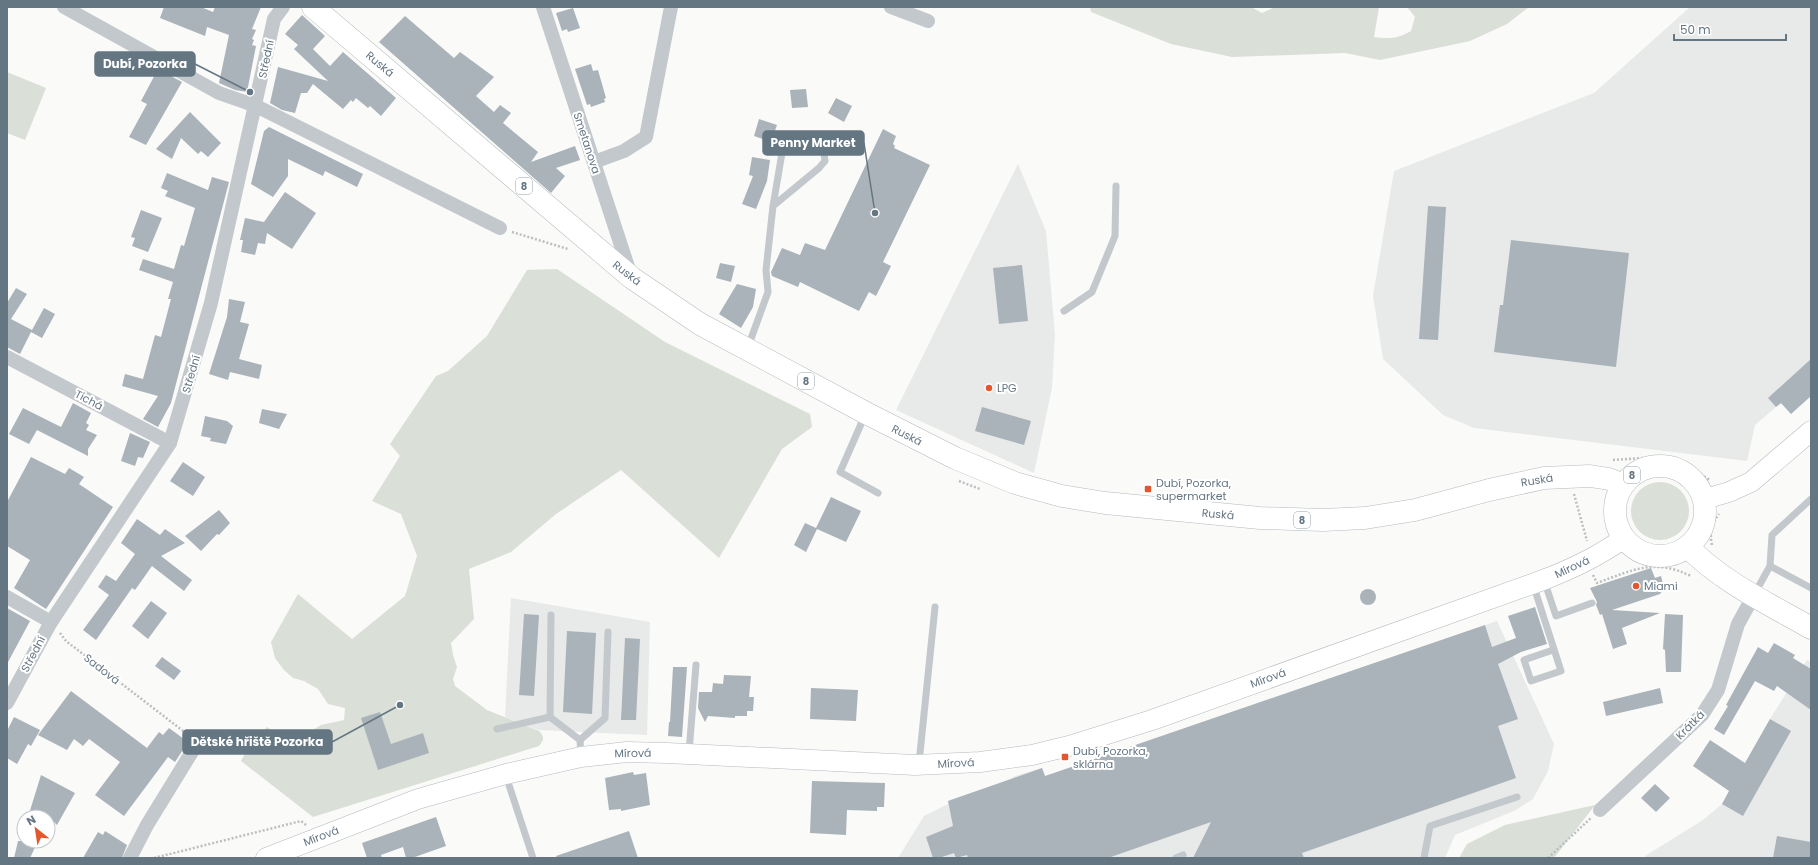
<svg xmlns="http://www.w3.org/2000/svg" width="1818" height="865" font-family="Poppins,sans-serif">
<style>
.built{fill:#e8e9e9}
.green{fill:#dadfd7}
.building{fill:#aab3b9}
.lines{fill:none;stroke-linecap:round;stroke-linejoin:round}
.secondary-casing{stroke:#b3babf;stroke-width:21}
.primary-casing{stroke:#b5babe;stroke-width:23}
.path{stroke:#bbbfc2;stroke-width:2.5;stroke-dasharray:2 2;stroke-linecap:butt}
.lane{stroke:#c3c8cc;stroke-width:7}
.street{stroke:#c3c8cc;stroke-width:14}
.secondary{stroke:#fff;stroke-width:20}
.primary{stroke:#fff;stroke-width:22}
.poi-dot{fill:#e4572e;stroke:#fff;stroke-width:1.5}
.labels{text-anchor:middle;stroke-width:4;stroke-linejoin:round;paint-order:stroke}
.shield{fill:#fff;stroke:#939fa8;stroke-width:1}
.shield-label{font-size:10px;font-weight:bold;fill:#657683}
.street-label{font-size:11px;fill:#657683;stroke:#fff}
.poi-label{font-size:11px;fill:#657683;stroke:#fff;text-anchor:start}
.leader{fill:none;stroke:#657683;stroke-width:1.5}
.callout-dot{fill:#657683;stroke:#fff;stroke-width:1.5}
.callout{fill:#657683;stroke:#657683;stroke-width:1.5}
.callout-label{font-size:12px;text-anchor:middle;font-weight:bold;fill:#fff}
</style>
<rect width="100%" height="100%" fill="#fafaf8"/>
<!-- built -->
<g class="built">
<path d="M1690,7H1811V396L1791,414L1781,403L1755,425L1747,461L1474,428L1443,415L1383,359L1373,296L1394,171L1594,93Z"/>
<path d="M1018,164L1046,231L1055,334L1052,388L1034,473L896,410Z"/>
<path d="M511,598L650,622L647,735L538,730L505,717Z"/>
<path d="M1497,621L1554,744L1548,771L1533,799L1514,811L1455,835L1445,858H898L924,816L948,804L950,800L1009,780L1015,776L1042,768L1045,777Z"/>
<path d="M1807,660L1811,662V858H1647L1645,856L1703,820L1722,804L1770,719Z"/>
</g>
<!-- green -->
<g class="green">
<path d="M1090,7H1251L1262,13L1275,7H1379L1374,37C1388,39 1398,39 1411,31L1415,17L1407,7H1529L1507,24L1470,41L1380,60L1345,53L1232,57L1171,44L1091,12Z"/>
<path d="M7,72L46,88L25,140L7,133Z"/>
<path d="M557,269L665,342L810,414L812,427L782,449L719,558L621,470L556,514L511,552L469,569L474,619L451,643L453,655L457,667L453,679L455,686L487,710L539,731C545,737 544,740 539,746L313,817L241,761L248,748L267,727L273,731L291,736L308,733L321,725L344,720L345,708L328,704L318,689L304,681L293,678L284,670L275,658L271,642L298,594L352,639L405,596L417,556L401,514L372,501L400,456L390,444L436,376L448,371L487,336L527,270Z"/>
<circle cx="1660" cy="511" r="29"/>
<path d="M1595,805L1554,858H1459L1467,844L1505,825Z"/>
</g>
<!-- building -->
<g class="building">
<path d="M164,7H201L213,12L215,7H261L252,29L256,30L252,39L254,40L252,45L256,46L247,92L235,90L219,83L229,35L207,27L205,36L160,18Z"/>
<path d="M573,8L580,28L568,32L567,29L562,31L556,13Z"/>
<path d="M302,15L325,36L313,49L330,66L343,52L396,98L381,116L370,106L368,108L356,98L353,102L351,100L343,109L313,84L307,93H301L295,113L282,110L270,103L278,67L328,81L294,49L298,45L285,34Z"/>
<path d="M405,16L454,58L460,52L494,77L476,96L494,112L500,105L511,113L503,123L538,152L531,162L575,146L580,160L556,168L565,176L551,193L379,42Z"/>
<path d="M591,64L593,71L598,70L606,98L604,99L605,102L591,107L590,104L587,105L575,69Z"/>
<path d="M158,69L182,82L146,145L129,137L147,104L141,101Z"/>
<path d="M806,89L808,107L792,108L790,90Z"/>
<path d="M836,98L852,106L844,122L828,113Z"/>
<path d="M190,112L221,143L208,157L201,151L198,154L181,138L172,159L156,149Z"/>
<path d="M759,119L777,125L771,142L754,136Z"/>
<path d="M269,127L363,174L357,187L325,171L323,176L288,159V176L273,197L251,184L264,131Z"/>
<path d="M883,129L896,136L893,144L895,146L894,148L930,165L883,262L891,266L876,296L869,292L859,311L800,282L798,287L772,276L771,272L782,248L800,255L805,243L825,250Z"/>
<path d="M752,157L770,160L767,181L756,209L742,204L753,176L749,175Z"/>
<path d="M167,173L208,190L212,177L229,182L171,403L158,427L143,419L158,396L122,386L125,374L143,379L155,335L161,337L171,299H168L173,282L139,270L143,259L174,269L181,245L184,246L195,208L165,196L168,191L161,188Z"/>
<path d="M285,192L316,213L292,249L267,233L265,244L258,243L255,255L241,252L243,240H240L245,218L264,222Z"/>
<path d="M1428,206L1446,207L1438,340L1419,339Z"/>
<path d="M141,210L162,218L148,252L132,246L135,238L131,237Z"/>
<path d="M1511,240L1629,253L1616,367L1494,352L1500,305H1503Z"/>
<path d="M720,263L735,266L731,282L716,278Z"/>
<path d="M1022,265L1028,321L999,324L993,268Z"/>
<path d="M737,284L756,289L753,307L741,328L719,314Z"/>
<path d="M16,288L27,294L11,319L32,330L44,308L55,314L42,338L31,332L20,354L7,347V303Z"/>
<path d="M229,299L245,302L240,322L249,324L239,359L262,365L259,379L230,372L228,380L209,374L227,317Z"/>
<path d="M1811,359V396L1791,414L1781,403L1776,407L1768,398Z"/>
<path d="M73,403L91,413L86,423L89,425L86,430L97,435L88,449V456L37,430L29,444L9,434L23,408L61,427Z"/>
<path d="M982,407L1031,421L1024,445L975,431Z"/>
<path d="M262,409L287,414L279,429L259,423Z"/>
<path d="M205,416L227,421L233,426L226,444L210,441L211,438L201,436Z"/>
<path d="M130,433L150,442L143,458L138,457L135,466L121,461Z"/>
<path d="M31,457L65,474L69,468L84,477L79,484L113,507L46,609L14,588L30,560L7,546V502Z"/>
<path d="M183,462L205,477L193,496L170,481Z"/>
<path d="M831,497L861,511L846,542L817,529L806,552L794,545L805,523L816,528Z"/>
<path d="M219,510L230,523L219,535L217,534L201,551L185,536Z"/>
<path d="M137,519L160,535L165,529L185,543L161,556L192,580L184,591L152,566L135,590L132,588L96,640L83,630L109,595L98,587L106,575L116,581L135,554L121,543Z"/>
<path d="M1651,568L1655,578L1661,576L1664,588L1660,594L1612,610L1660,613L1622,628L1627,644L1613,649L1602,614L1600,615L1596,605L1597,602L1590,588Z"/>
<circle cx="1368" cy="597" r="8"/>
<path d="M151,601L167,613L148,639L132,626Z"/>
<path d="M1535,607L1547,644L1521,652L1498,664L1518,719L1498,726L1516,778L1302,853L1304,858H1193L1211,822L1108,858H968L967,855L956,858L954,853L939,858H933L926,837L953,826L948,801L1042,768L1045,776L1485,625L1492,647L1516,638L1508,616Z"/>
<path d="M7,608L30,621L7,664Z"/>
<path d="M524,614L539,615L534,696L519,695Z"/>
<path d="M1665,614L1683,615L1681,672H1666L1665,650L1663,649Z"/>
<path d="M567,631L596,633L592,714L563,712Z"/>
<path d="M625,638L640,639L636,720H621Z"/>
<path d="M1774,643L1795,655L1793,658L1811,669V710L1777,686L1774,691L1755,681L1724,735L1714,729L1728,706L1726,705L1758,647L1768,653Z"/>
<path d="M162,657L181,671L174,680L155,666Z"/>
<path d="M673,667H687L682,737L668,736L669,722H670Z"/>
<path d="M724,675L751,676L749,697H754L753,711H747V716H735V718L708,716L705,722L698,708L699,692H712L713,683L723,684Z"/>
<path d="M811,688L858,690L856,721L810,719Z"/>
<path d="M1660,688L1663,703L1606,716L1603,702Z"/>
<path d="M71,691L147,748L159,732L163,735L169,728L188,742L175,762L168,757L124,816L95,795L120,762L89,739L83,746L74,739L67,750L38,735Z"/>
<path d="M380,712L391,744L423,733L429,753L378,770L361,718Z"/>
<path d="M14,717L40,730L31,746L28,744L17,764L7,758V731Z"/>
<path d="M1770,719L1791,731L1743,816L1722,804L1729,791L1693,766L1710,740L1745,763Z"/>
<path d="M633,772L634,775L646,773L650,805L621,811V809L609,810L605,778Z"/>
<path d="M41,775L75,793L57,825L49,817H28Z"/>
<path d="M812,781L885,783L884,807H877V811L847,810L846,835L810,833Z"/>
<path d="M1655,784L1670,798L1656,812L1641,798Z"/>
<path d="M436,817L446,846L412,858H406L403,847L381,855L382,858H367L362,843Z"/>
<path d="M105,831L127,845L122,858H83L98,832L103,835Z"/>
<path d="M629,831L638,858H557L556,856Z"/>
<path d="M1777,836L1811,842V858H1773Z"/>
<path d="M18,841H38L30,858H14Z"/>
</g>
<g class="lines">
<!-- secondary casing -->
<g class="secondary-casing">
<g id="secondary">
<path d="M1705,499L1729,492L1751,482L1811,431"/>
<path d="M266,858L418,799L506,774L581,757L627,752L667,753L915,765L980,762L1032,755L1069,746L1152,720L1543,580C1572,569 1599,556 1624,538"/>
</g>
</g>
<!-- primary casing -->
<g class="primary-casing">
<g id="primary">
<path d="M313,7L632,278L700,324L866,413L955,458L1015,483L1062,496L1105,503L1260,518L1323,520L1365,518L1415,510L1489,490L1544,478L1590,476L1609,479L1623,485"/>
<circle cx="1660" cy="511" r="45"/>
<path d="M1688,547C1722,582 1769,604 1811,628"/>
</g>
</g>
<!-- path -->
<g class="path">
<path d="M512,232L568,249"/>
<path d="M1613,460L1658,457L1678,460L1710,480"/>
<path d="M959,481L980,489"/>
<path d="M1574,494L1587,541"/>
<path d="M1712,545C1709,533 1712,523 1719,514"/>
<path d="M1593,575L1597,583C1633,570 1654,558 1691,576"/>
<path d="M60,633L66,641L187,734"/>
<path d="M154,858L301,821L306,825"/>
<path d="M1548,858L1591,818"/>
</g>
<!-- lane -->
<g class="lane">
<path d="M1064,311L1092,292L1115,236L1116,186"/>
<path d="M748,347L768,292L766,270L773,206L783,147L792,138L804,135L815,138L824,153L825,161L819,168L773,206"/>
<path d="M865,415L840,472L878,493"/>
<path d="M1770,566L1811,588"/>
<path d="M1544,580L1556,616L1592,603"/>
<path d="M1533,584L1561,671L1531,681L1524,660L1553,650"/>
<path d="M1755,593L1770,566L1772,535L1811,499"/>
<path d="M551,615L550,717L580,740L581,756"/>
<path d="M497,729L550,717"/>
<path d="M580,740L605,718L608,632"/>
<path d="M689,752L696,665"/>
<path d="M919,763L935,607"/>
<path d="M506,776L533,858"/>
<path d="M1176,858L1183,855"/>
<path d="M1424,858L1430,826L1517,797"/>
</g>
<!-- street -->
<g class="street">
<path d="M64,7L219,93L256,106L500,228"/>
<path d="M543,7L631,276"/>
<path d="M891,7L928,21"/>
<path d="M594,162L624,151L646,137L671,7"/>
<path d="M7,357L170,443"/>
<path d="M7,597L51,622"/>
<path d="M7,703L51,622L170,443L211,303L274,19L283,7"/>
<path d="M1600,810L1702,715L1718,690L1738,624L1754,595"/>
<path d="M130,858L147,825L198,742"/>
</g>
<!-- secondary -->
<use href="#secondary" class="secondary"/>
<!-- primary -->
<use href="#primary" class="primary"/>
</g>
<!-- markers -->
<g class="poi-dot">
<circle cx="989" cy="388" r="4"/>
<rect x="1144" y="485" width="8" height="8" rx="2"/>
<circle cx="1636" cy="586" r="4"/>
<rect x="1061" y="753" width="8" height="8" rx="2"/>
</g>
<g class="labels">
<!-- shield labels -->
<g class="shield">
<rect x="516" y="178" width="16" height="16" rx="3"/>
<rect x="798" y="373" width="16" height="16" rx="3"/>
<rect x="1624" y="467" width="16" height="16" rx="3"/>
<rect x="1294" y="512" width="16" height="16" rx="3"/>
</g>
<g class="shield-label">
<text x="524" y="190">8</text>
<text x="806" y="385">8</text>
<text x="1632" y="479">8</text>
<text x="1302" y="524">8</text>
</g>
<!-- street labels -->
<g class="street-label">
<text transform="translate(266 59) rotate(-78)" y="4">Střední</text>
<text transform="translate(380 64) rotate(40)" y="4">Ruská</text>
<text transform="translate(587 143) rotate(72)" y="4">Smetanova</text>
<text transform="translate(627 273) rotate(38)" y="4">Ruská</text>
<text transform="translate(191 374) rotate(-74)" y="4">Střední</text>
<text transform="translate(89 400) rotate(28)" y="4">Tichá</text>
<text transform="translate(907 435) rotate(27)" y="4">Ruská</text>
<text transform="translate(1537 480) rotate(-9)" y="4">Ruská</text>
<text transform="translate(1218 514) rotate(5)" y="4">Ruská</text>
<text transform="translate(1572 567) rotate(-25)" y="4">Mírová</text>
<text transform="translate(33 654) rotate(-62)" y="4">Střední</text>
<text transform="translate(102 669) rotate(38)" y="4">Sadová</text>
<text transform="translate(1268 678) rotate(-20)" y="4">Mírová</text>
<text transform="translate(1690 725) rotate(-45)" y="4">Krátká</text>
<text transform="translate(633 753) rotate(-1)" y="4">Mírová</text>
<text transform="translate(956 763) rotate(-3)" y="4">Mírová</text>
<text transform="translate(321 836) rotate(-21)" y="4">Mírová</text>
</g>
<!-- poi labels -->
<g class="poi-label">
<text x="997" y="392">LPG</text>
<text x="1156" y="487">Dubí, Pozorka,<tspan x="1156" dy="13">supermarket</tspan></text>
<text x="1644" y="590">Miami</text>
<text x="1073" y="755">Dubí, Pozorka,<tspan x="1073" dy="13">sklárna</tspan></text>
</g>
</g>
<!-- callouts -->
<path class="leader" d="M250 92L195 64M875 213L864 143M400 705L332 742"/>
<g class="callout-dot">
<circle cx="250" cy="92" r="4"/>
<circle cx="875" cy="213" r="4"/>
<circle cx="400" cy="705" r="4"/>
</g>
<g class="callout">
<rect x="95" y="52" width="100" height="24" rx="4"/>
<rect x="763" y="131" width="101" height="24" rx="4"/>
<rect x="183" y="730" width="149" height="24" rx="4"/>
</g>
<g class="callout-label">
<text x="145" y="68">Dubí, Pozorka</text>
<text x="813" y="147">Penny Market</text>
<text x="257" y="746">Dětské hřiště Pozorka</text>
</g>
<!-- border -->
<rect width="1818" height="865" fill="none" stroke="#657683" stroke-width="16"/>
<!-- north arrow -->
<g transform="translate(36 829) rotate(330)"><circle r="19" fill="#ffffff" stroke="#c1c8cd"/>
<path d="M0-3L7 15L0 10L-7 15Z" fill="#e4572e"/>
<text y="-6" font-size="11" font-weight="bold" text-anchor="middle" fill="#657683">N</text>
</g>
<!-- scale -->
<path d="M1674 34v6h112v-6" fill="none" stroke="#657683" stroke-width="2"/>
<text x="1680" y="34" font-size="12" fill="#657683" stroke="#ffffff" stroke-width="3" paint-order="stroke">50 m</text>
</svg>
